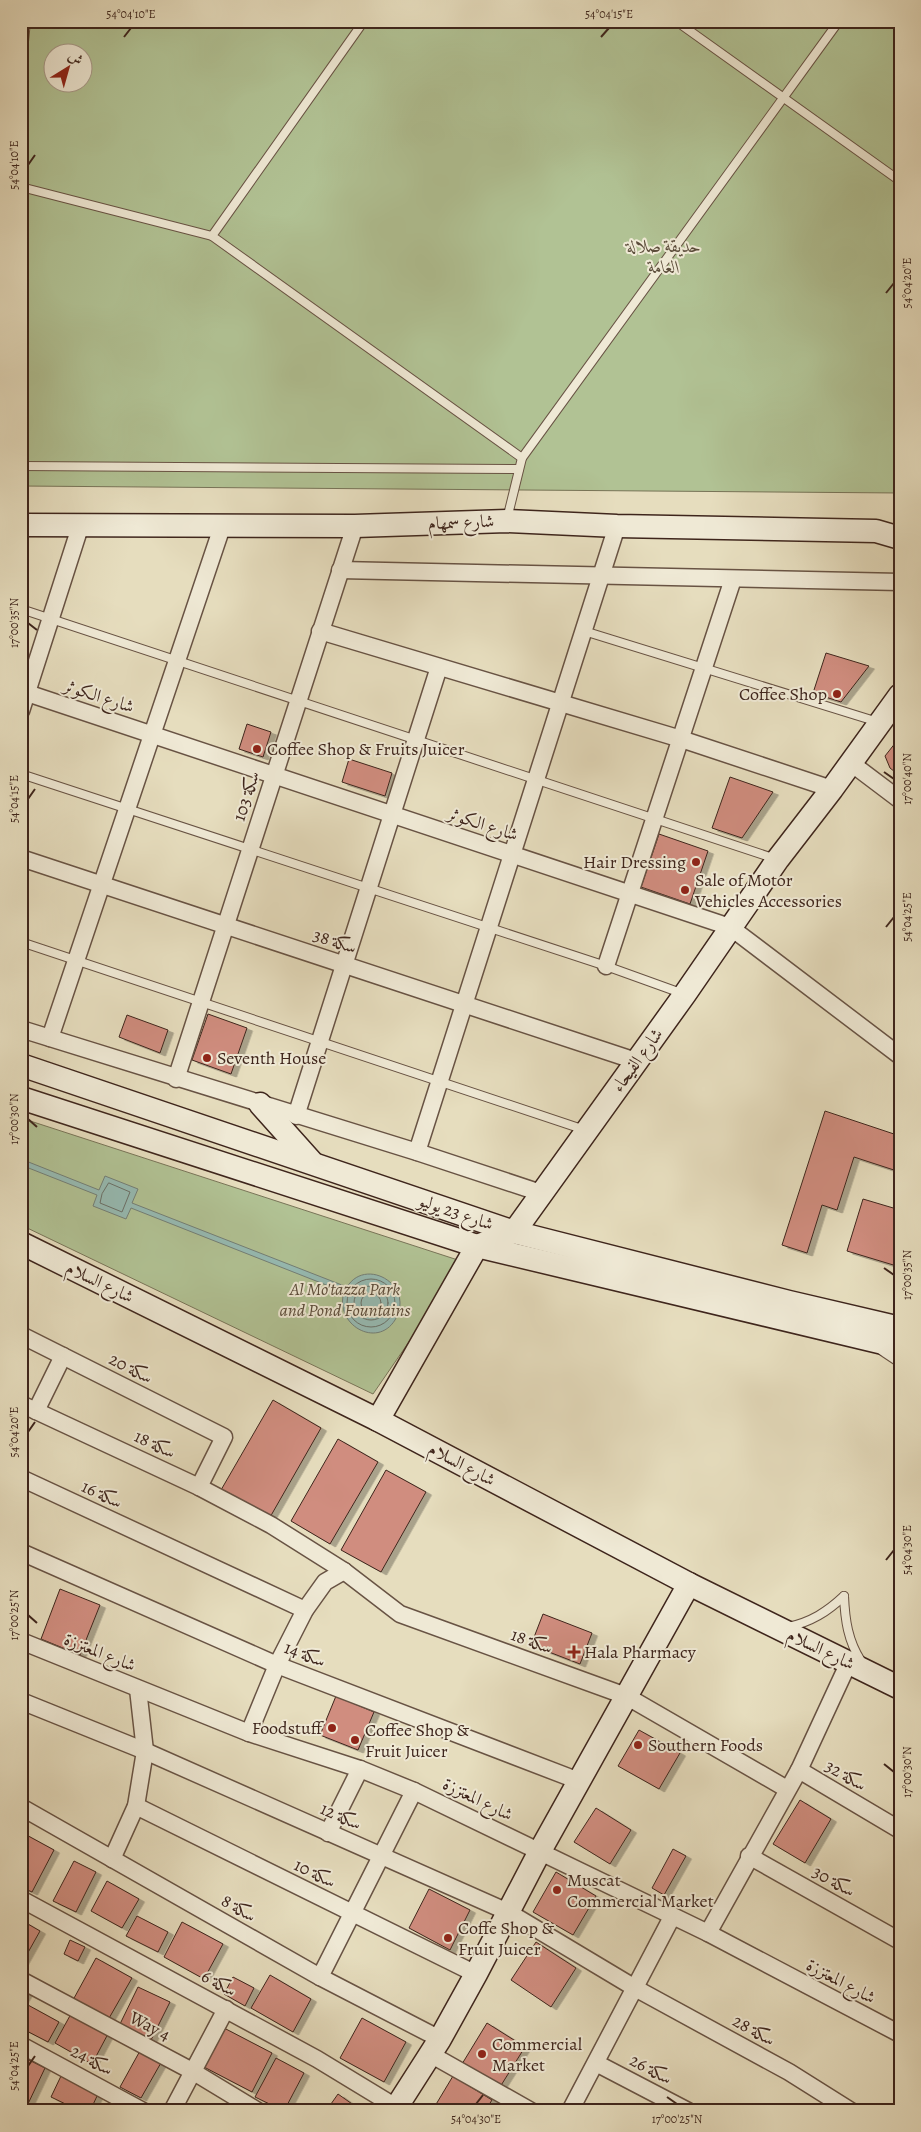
<svg xmlns="http://www.w3.org/2000/svg" width="921" height="2132" font-family="Alegreya,Amiri,serif">
<style>
.green{fill:#b1c294;stroke:#787458;fill-rule:evenodd}
.water{fill:#96bbb3;stroke:#737f77}
.lines{fill:none;stroke-linecap:round;stroke-linejoin:round}
.shore{stroke:#6a7068;stroke-width:1}
.building{fill:#d08d7f;stroke:#3e251c;filter:url(#shadow)}
.lane-casing{stroke:#685344;stroke-width:10}
.street-casing{stroke:#685344;stroke-width:19}
.secondary-casing{stroke:#3e251c;stroke-width:25}
.lane{stroke:#efe9d5;stroke-width:8}
.street{stroke:#efe9d5;stroke-width:16}
.secondary{stroke:#efe9d5;stroke-width:22}
.ticks{fill:none;stroke:#3e251c;stroke-width:2}
.poi-dot{fill:#8f2418;stroke:#efe9d5;stroke-width:2}
.labels{text-anchor:middle;stroke-width:4;stroke-linejoin:round;paint-order:stroke}
.park-label{font-size:18px;font-style:italic;fill:#5b4c3a;stroke:#efe9d5}
.street-label{font-size:18px;fill:#3e251c;stroke:#efe9d5}
.poi-label{font-size:18px;fill:#3e251c;stroke:#efe9d5;text-anchor:start}
.neatline{fill:none;stroke:#3e251c;stroke-width:2}
.ticks-label{font-size:12px;text-anchor:middle;fill:#3e251c}
</style>
<defs>
<filter id="shadow"><feDropShadow dx="5.5" dy="3" stdDeviation="0" flood-color="#0004"/></filter>
</defs>
<rect width="100%" height="100%" fill="#e6ddbe"/>
<filter id="stains"><feTurbulence type="fractalNoise" baseFrequency=".004" numOctaves="4"/><feColorMatrix values="0 0 0 0 .2 0 0 0 0 .09 0 0 0 0 .02 0 0 0 .5 -.17"/></filter>
<radialGradient id="worn" r=".72"><stop offset=".6" stop-color="#630" stop-opacity="0"/><stop offset="1" stop-color="#630" stop-opacity=".3"/></radialGradient>
<!-- green -->
<g class="green">
<path d="M21,21H900V493L21,486ZM52,52H82V82H52Z"/>
<path d="M21,1118L464,1262L373,1394L21,1225Z"/>
</g>
<!-- water -->
<path class="water" d="M21,1159L99,1190L105,1176L138,1189L132,1203L347,1287C366,1256 416,1286 395,1320C377,1349 334,1325 344,1292L131,1208L126,1219L93,1206L97,1195L21,1165Z"/>
<g class="lines">
<!-- shore -->
<g class="shore">
<path d="M109,1183L130,1192L122,1212L100,1203L102,1194Z"/>
<circle cx="371" cy="1303" r="24"/>
<circle cx="371" cy="1303" r="17"/>
<circle cx="371" cy="1303" r="10"/>
</g>
</g>
<!-- building -->
<g class="building">
<path d="M826,653L869,666L841,702L813,693Z"/>
<path d="M247,724L271,732L263,757L239,749Z"/>
<path d="M900,737V776L890,768L885,756Z"/>
<path d="M349,759L392,773L385,796L342,782Z"/>
<path d="M730,777L773,792L742,838L712,828Z"/>
<path d="M659,834L708,851L690,904L641,887Z"/>
<path d="M208,1014L247,1028L231,1074L192,1060Z"/>
<path d="M127,1015L168,1030L160,1053L119,1037Z"/>
<path d="M825,1111L900,1136V1172L854,1157L837,1210L822,1205L807,1253L782,1245Z"/>
<path d="M863,1199L900,1210V1267L847,1251Z"/>
<path d="M273,1400L321,1428L269,1519L221,1490Z"/>
<path d="M338,1439L378,1462L330,1544L291,1521Z"/>
<path d="M386,1470L426,1492L381,1572L341,1550Z"/>
<path d="M60,1589L100,1605L80,1655L41,1639Z"/>
<path d="M543,1614L592,1633L580,1664L531,1645Z"/>
<path d="M336,1696L374,1712L358,1750L320,1735Z"/>
<path d="M639,1730L680,1753L659,1789L618,1766Z"/>
<path d="M800,1800L831,1819L805,1863L773,1844Z"/>
<path d="M596,1808L631,1830L610,1864L574,1842Z"/>
<path d="M21,1832L54,1850L32,1892L21,1887Z"/>
<path d="M673,1849L686,1856L664,1895L652,1888Z"/>
<path d="M74,1861L96,1872L76,1912L53,1901Z"/>
<path d="M556,1872L596,1896L573,1935L533,1912Z"/>
<path d="M107,1881L139,1899L122,1928L91,1911Z"/>
<path d="M429,1889L470,1910L450,1950L409,1928Z"/>
<path d="M137,1916L168,1932L158,1952L126,1936Z"/>
<path d="M21,1920L40,1931L21,1965Z"/>
<path d="M182,1922L223,1944L204,1979L164,1957Z"/>
<path d="M70,1940L85,1947L78,1961L64,1954Z"/>
<path d="M536,1942L576,1968L551,2007L511,1980Z"/>
<path d="M96,1958L132,1978L108,2020L73,2000Z"/>
<path d="M270,1975L311,1999L293,2032L251,2008Z"/>
<path d="M233,1977L254,1988L245,2006L224,1994Z"/>
<path d="M21,1987L28,1991L21,2003Z"/>
<path d="M138,1987L170,2002L151,2040L120,2024Z"/>
<path d="M28,2005L59,2022L48,2042L21,2028V2017Z"/>
<path d="M72,2012L109,2032L92,2064L55,2043Z"/>
<path d="M362,2018L406,2042L384,2082L340,2058Z"/>
<path d="M487,2023L525,2047L500,2087L462,2064Z"/>
<path d="M224,2028L272,2053L252,2092L204,2067Z"/>
<path d="M141,2049L162,2061L141,2098L120,2087Z"/>
<path d="M21,2056L45,2068L27,2106L21,2103Z"/>
<path d="M276,2058L304,2073L284,2111L255,2097Z"/>
<path d="M61,2076L98,2094L90,2111H80L51,2097Z"/>
<path d="M453,2076L492,2100L485,2111H432Z"/>
<path d="M338,2094L362,2111H326Z"/>
<path d="M112,2102L127,2111H107Z"/>
<path d="M38,2104L50,2111H35Z"/>
</g>
<g class="lines">
<!-- lane casing -->
<g class="lane-casing">
<g id="lane">
<path d="M364,21L212,236L522,458"/>
<path d="M676,21L900,181"/>
<path d="M21,72L26,21"/>
<path d="M21,187L212,236"/>
<path d="M21,466L519,469"/>
<path d="M507,519L522,458L839,21"/>
<path d="M21,609L776,859"/>
<path d="M584,631L878,722"/>
<path d="M21,774L606,966L681,993"/>
<path d="M21,942L585,1130"/>
<path d="M882,1351L900,1363"/>
<path d="M844,1596C845,1620 848,1641 861,1661"/>
<path d="M788,1627C811,1622 827,1612 844,1596"/>
</g>
</g>
<!-- street casing -->
<g class="street-casing">
<g id="street">
<path d="M340,570L900,582"/>
<path d="M320,631L681,739L832,789"/>
<path d="M21,691L730,927L900,1056"/>
<path d="M21,711L81,524"/>
<path d="M851,763L900,800"/>
<path d="M21,858L636,1061"/>
<path d="M606,966L733,579"/>
<path d="M21,1029L417,1152L541,1193"/>
<path d="M50,1038L223,524"/>
<path d="M176,1079L355,526"/>
<path d="M296,1116L439,667"/>
<path d="M417,1152L617,526"/>
<path d="M21,1335L224,1437L199,1487"/>
<path d="M21,1404L199,1487L271,1525L344,1571L400,1614L626,1696L787,1789"/>
<path d="M36,1411L63,1356"/>
<path d="M21,1478L305,1610"/>
<path d="M21,1552L277,1665L579,1781"/>
<path d="M21,1641L249,1733L360,1769L414,1791L708,1933L900,2034"/>
<path d="M21,1701L145,1751L508,1912L635,1988L789,2072L851,2111"/>
<path d="M249,1733L277,1665L305,1610L325,1582L344,1571"/>
<path d="M799,1770L900,1830"/>
<path d="M136,1806L476,1974"/>
<path d="M21,1807L320,1977L440,2039"/>
<path d="M328,1833L360,1769"/>
<path d="M749,1856L900,1941"/>
<path d="M112,1859L136,1806L145,1751L138,1689"/>
<path d="M21,1899L317,2059L396,2107"/>
<path d="M708,1933L799,1770L849,1662"/>
<path d="M320,1977L414,1791"/>
<path d="M21,1980L192,2071L258,2111"/>
<path d="M21,2045L143,2111"/>
<path d="M430,2054L531,2111"/>
<path d="M596,2063L688,2111"/>
<path d="M172,2111L226,2009"/>
<path d="M570,2111L672,1917"/>
</g>
</g>
<!-- secondary casing -->
<g class="secondary-casing">
<g id="secondary">
<path d="M21,525L355,526L507,521L617,526L876,531L900,538"/>
<path d="M21,1065L514,1232L789,1302L900,1328"/>
<path d="M21,1098L477,1246L900,1347"/>
<path d="M260,1104L311,1161"/>
<path d="M21,1243L378,1420L689,1584L900,1688"/>
<path d="M378,1420L477,1246L514,1232L685,994L778,859L832,789L900,695"/>
<path d="M394,2111L440,2039L476,1974L540,1851L689,1584"/>
</g>
</g>
<!-- lane -->
<use href="#lane" class="lane"/>
<!-- street -->
<use href="#street" class="street"/>
<!-- secondary -->
<use href="#secondary" class="secondary"/>
</g>
<!-- ticks -->
<path class="ticks" d="M124,37L131,28M601,37L609,28M28,165L35,155M886,293L894,283M28,623L37,630M884,772L894,779M28,799L35,789M886,927L894,917M28,1119L37,1127M884,1268L894,1275M28,1432L35,1422M886,1560L894,1550M28,1615L37,1623M884,1764L894,1772M28,2066L35,2056M667,2097L677,2104M476,2104L483,2095"/>
<!-- markers -->
<g class="poi-dot">
<circle cx="837" cy="694" r="5"/>
<circle cx="257" cy="749" r="5"/>
<circle cx="696" cy="862" r="5"/>
<circle cx="685" cy="890" r="5"/>
<circle cx="207" cy="1058" r="5"/>
<path d="M571.5 1644.5h5v5h5v5h-5v5h-5v-5h-5v-5h5z"/>
<circle cx="332" cy="1728" r="5"/>
<circle cx="355" cy="1740" r="5"/>
<circle cx="638" cy="1745" r="5"/>
<circle cx="557" cy="1890" r="5"/>
<circle cx="448" cy="1938" r="5"/>
<circle cx="482" cy="2054" r="5"/>
</g>
<g class="labels">
<!-- park labels -->
<g class="park-label">
<text x="664" y="252">حديقة صلالة<tspan x="664" dy="21">العامة</tspan></text>
<text x="345" y="1295">Al Mo'tazza Park<tspan x="345" dy="21">and Pond Fountains</tspan></text>
</g>
<!-- street labels -->
<g class="street-label">
<text transform="translate(461 522) rotate(-2)" y="6">شارع سمهام</text>
<text transform="translate(99 696) rotate(18)" y="6">شارع الكوثر</text>
<text transform="translate(246 796) rotate(-72)" y="6">سكة 103</text>
<text transform="translate(483 824) rotate(18)" y="6">شارع الكوثر</text>
<text transform="translate(335 941) rotate(18)" y="6">سكة 38</text>
<text transform="translate(637 1060) rotate(-54)" y="6">شارع الفيحاء</text>
<text transform="translate(456 1212) rotate(19)" y="6">شارع 23 يوليو</text>
<text transform="translate(100 1282) rotate(26)" y="6">شارع السلام</text>
<text transform="translate(131 1368) rotate(27)" y="6">سكة 20</text>
<text transform="translate(155 1444) rotate(25)" y="6">سكة 18</text>
<text transform="translate(462 1464) rotate(28)" y="6">شارع السلام</text>
<text transform="translate(102 1494) rotate(25)" y="6">سكة 16</text>
<text transform="translate(532 1641) rotate(20)" y="6">سكة 18</text>
<text transform="translate(821 1649) rotate(26)" y="6">شارع السلام</text>
<text transform="translate(100 1652) rotate(22)" y="6">شارع المعتززة</text>
<text transform="translate(305 1654) rotate(21)" y="6">سكة 14</text>
<text transform="translate(846 1775) rotate(30)" y="6">سكة 32</text>
<text transform="translate(478 1799) rotate(26)" y="6">شارع المعتززة</text>
<text transform="translate(341 1816) rotate(24)" y="6">سكة 12</text>
<text transform="translate(315 1873) rotate(26)" y="6">سكة 10</text>
<text transform="translate(834 1881) rotate(29)" y="6">سكة 30</text>
<text transform="translate(239 1908) rotate(30)" y="6">سكة 8</text>
<text transform="translate(841 1981) rotate(28)" y="6">شارع المعتززة</text>
<text transform="translate(219 1983) rotate(28)" y="6">سكة 6</text>
<text transform="translate(150 2026) rotate(28)" y="6">Way 4</text>
<text transform="translate(754 2030) rotate(29)" y="6">سكة 28</text>
<text transform="translate(92 2060) rotate(28)" y="6">سكة 24</text>
<text transform="translate(651 2069) rotate(28)" y="6">سكة 26</text>
</g>
<!-- poi labels -->
<g class="poi-label">
<text x="827" y="700" text-anchor="end">Coffee Shop</text>
<text x="267" y="755">Coffee Shop &amp; Fruits Juicer</text>
<text x="686" y="868" text-anchor="end">Hair Dressing</text>
<text x="695" y="886">Sale of Motor<tspan x="695" dy="21">Vehicles Accessories</tspan></text>
<text x="217" y="1064">Seventh House</text>
<text x="584" y="1658">Hala Pharmacy</text>
<text x="322" y="1734" text-anchor="end">Foodstuff</text>
<text x="365" y="1736">Coffee Shop &amp;<tspan x="365" dy="21">Fruit Juicer</tspan></text>
<text x="648" y="1751">Southern Foods</text>
<text x="567" y="1886">Muscat<tspan x="567" dy="21">Commercial Market</tspan></text>
<text x="458" y="1934">Coffe Shop &amp;<tspan x="458" dy="21">Fruit Juicer</tspan></text>
<text x="492" y="2050">Commercial<tspan x="492" dy="21">Market</tspan></text>
</g>
</g>
<!-- margin -->
<rect width="921" height="2132" fill="none" stroke="#e6ddbe" stroke-width="55"/>
<!-- north arrow -->
<g transform="translate(68 68) rotate(37)"><circle r="24" fill="#efe9d5" stroke="#a89b8b"/>
<path d="M0-4L9 19L0 12L-9 19Z" fill="#8f2418"/>
<text y="-8" font-size="14" font-weight="bold" text-anchor="middle" fill="#3e251c">ش</text>
</g>
<rect x="28" y="28" width="866" height="2076" class="neatline"/>
<g class="ticks-label">
<text x="131" y="18">54°04'10"E</text>
<text x="609" y="18">54°04'15"E</text>
<text transform="translate(14 165) rotate(-90)" y="4">54°04'10"E</text>
<text transform="translate(907 283) rotate(-90)" y="4">54°04'20"E</text>
<text transform="translate(14 623) rotate(-90)" y="4">17°00'35"N</text>
<text transform="translate(907 779) rotate(-90)" y="4">17°00'40"N</text>
<text transform="translate(14 799) rotate(-90)" y="4">54°04'15"E</text>
<text transform="translate(907 917) rotate(-90)" y="4">54°04'25"E</text>
<text transform="translate(14 1119) rotate(-90)" y="4">17°00'30"N</text>
<text transform="translate(907 1275) rotate(-90)" y="4">17°00'35"N</text>
<text transform="translate(14 1432) rotate(-90)" y="4">54°04'20"E</text>
<text transform="translate(907 1550) rotate(-90)" y="4">54°04'30"E</text>
<text transform="translate(14 1615) rotate(-90)" y="4">17°00'25"N</text>
<text transform="translate(907 1772) rotate(-90)" y="4">17°00'30"N</text>
<text transform="translate(14 2066) rotate(-90)" y="4">54°04'25"E</text>
<text x="476" y="2123">54°04'30"E</text>
<text x="677" y="2123">17°00'25"N</text>
</g>
<rect width="100%" height="100%" filter="url(#stains)"/>
<rect width="100%" height="100%" fill="url(#worn)"/>
</svg>
